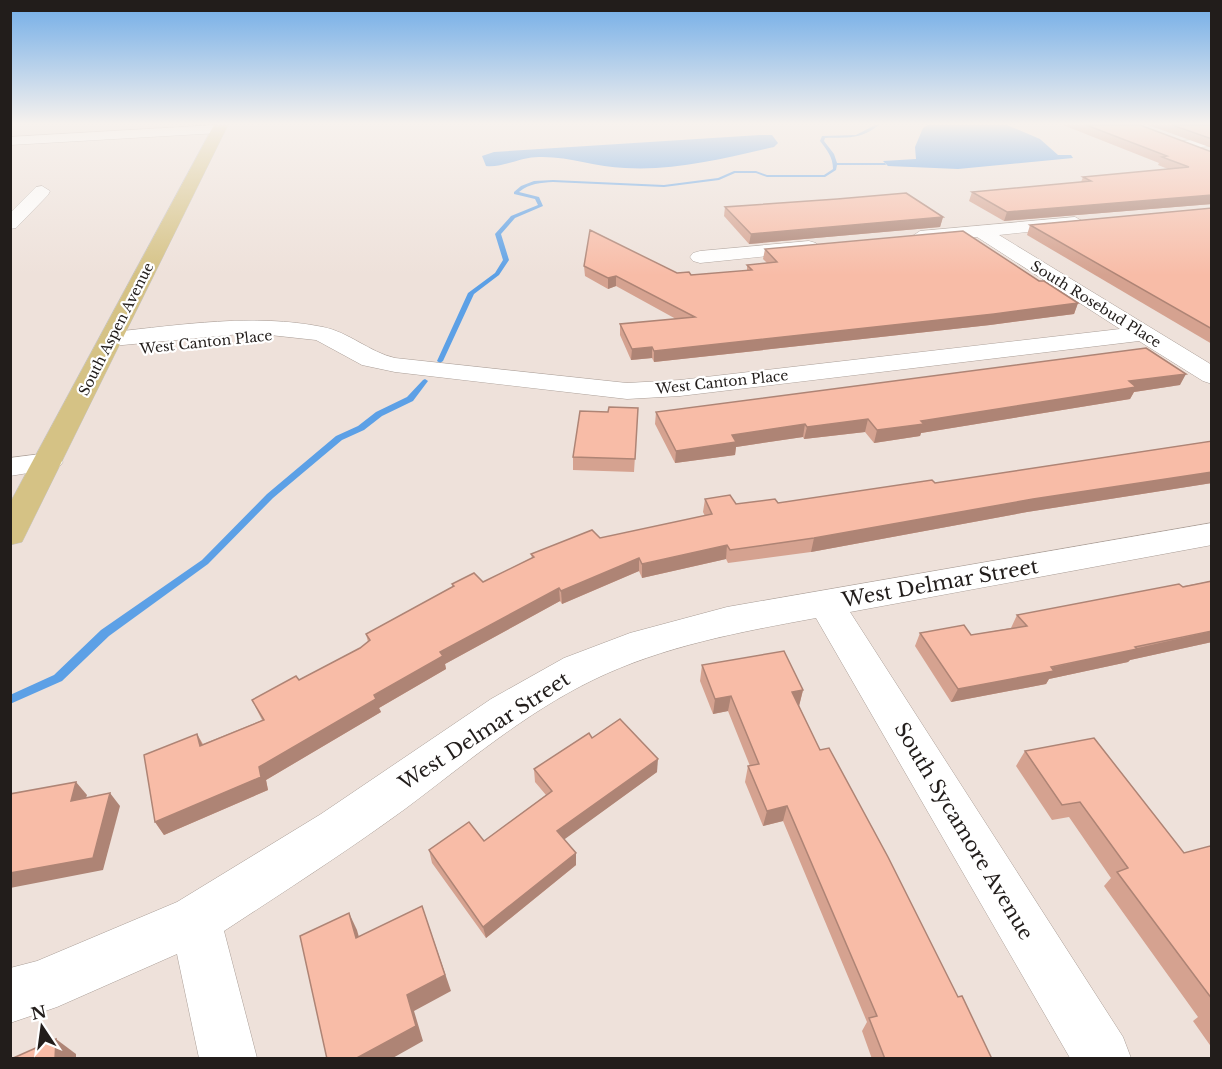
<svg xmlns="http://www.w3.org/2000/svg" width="1222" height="1069" font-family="'Libre Baskerville',serif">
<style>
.water{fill:#5ca0e6}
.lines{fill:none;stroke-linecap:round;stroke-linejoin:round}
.stream{fill:#5ca0e6;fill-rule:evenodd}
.minor-casing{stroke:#aa9e97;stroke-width:1}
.primary-casing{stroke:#c6c4c4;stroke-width:1}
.minor{fill:#fff;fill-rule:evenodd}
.primary{fill:#d5c285;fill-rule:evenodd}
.wall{fill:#d5a290}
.shaded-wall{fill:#ae8475}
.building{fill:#f8bca7;stroke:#ae8475;stroke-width:1.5}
.labels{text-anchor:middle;stroke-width:4.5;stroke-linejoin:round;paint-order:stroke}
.far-street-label{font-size:14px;fill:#221d1b;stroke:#fff}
.near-street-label{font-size:20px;fill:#221d1b;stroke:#fff}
</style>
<rect width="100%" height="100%" fill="#eee1da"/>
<!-- water -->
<g class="water">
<path d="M928,125H1007L1040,139L1058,155H1071L1073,158L958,169L888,166L883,161L916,159L915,147L923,128Z"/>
<path d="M760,135H772L778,143L774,147C725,158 676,171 625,168C596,167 568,156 539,157C521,157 502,168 486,166L482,156L494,152Z"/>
</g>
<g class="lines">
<!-- stream -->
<g class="stream">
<path d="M875,125H879C860,140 847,137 825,138L824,141L834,154L837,163H885L886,165H837L836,170L825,177H767L756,173H735L719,180L664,187L553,182C540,183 530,183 519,192L539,197L543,206L515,218L501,234L509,260L499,275L474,294L443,361L440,363L437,361L468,293L495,273L503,260L495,234L511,216L538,205L535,199L514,194V192L521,186L534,181L553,180L664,185L718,178L734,171H756L767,175H824L833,169C833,157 827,150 820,141L822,136L856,135Z"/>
<path d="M425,379L428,381L413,401L382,416L364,430L342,440L273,498L208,564L109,636L62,681L10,704V695L54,675L101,630L202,560L267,494L336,436L358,426L376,412L407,397L423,380Z"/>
</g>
<!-- minor casing -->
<g class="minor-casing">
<g id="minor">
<path d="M216,125L226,129L219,133L10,145V137Z"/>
<path d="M1212,138V146L1181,149L1174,145L1181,141Z"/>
<path d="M42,186L50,191L48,195L16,228L10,229V213L36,187Z"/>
<path d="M1075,217L1084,222L1081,226L999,235L1212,365V384L1203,381L1139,341L680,396L627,399L395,372L362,365L316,340L251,333L112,346L104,344L100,339L104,334L112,332C182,325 253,313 323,327C349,332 369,352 395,358L627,383L680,380L1120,329L977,237L920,243L911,237L920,231Z"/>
<path d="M809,241L816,243L819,247L816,251L700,263L693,261L690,257L693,253L700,251Z"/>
<path d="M48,453L58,456L63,462L58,468L10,476V458Z"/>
<path d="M1212,523V545L850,612L1123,1037L1131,1058H1070L816,618C740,632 663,646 593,680C525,713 465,764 405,809C346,852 285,891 224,931L257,1058H199L177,954L57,1007L10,1023V968L37,961L177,902L321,814L491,699L564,658L630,633L727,607Z"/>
</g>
</g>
<!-- primary casing -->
<g class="primary-casing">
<path id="primary" d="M214,125H228L26,534L22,542L10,545V503Z"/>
</g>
<!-- minor -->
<use href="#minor" class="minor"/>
<!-- primary -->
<use href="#primary" class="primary"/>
</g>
<!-- wall -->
<g class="wall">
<path d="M1063,125H1140L1212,152V204L1004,221L969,201L972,192L1081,182L1083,177L1168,169L1158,165L1159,163Z"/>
<path d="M1148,125H1212V148Z"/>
<path d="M725,207L943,217L940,227L749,244L724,216Z"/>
<path d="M1212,208V344L1027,235L1030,225Z"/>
<path d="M765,249L1039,281L1078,303L1074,314L990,325L654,362L652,358L631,360L620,335V324L676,319L616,286L608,289L585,276L584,266L677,273L691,275L747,271V265L767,263L763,259Z"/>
<path d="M1180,385L1134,392L1130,399L921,433L920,436L874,443L865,432L804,439L803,437L736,447L735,455L675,463L655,424L656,412Z"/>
<path d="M638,408L634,472L573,470V457L608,412Z"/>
<path d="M1212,441V483L1027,512L811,552L728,563L726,559L642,578L639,571L562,604L560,601L445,664L446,669L379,708L381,712L266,780L268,790L164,835L155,822L197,734L203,744L262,720L252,700L299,680L360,648L368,642L366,634L452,587V584L483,582L532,558L531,554L705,516L703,512L705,499L736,504L778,503L935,483Z"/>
<path d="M1212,581V642L1130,660L1128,662L1049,679L1046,684L951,702L915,646L920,633L971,635L1011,628L1017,615Z"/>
<path d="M702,665L803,690L799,706L820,750L992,1059H872L862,1031L867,1022L783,821L763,826L745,782L748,766H750L728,711L713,714L700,681Z"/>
<path d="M592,738L657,772L564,839L576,853V865L486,938L432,863L429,850L484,841L546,795L535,782L534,769Z"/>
<path d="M1025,751L1184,853L1212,848V1048L1193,1021L1198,1017L1104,886L1111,878L1069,817L1052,820L1016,766Z"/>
</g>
<!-- shaded-wall -->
<g class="shaded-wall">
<path d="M1212,195V204L1004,221L1007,212Z"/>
<path d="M943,217L940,227L749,244L751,234Z"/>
<path d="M616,276V286L608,289V278Z"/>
<path d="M1078,303L1074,314L990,325L654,362V351Z"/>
<path d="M652,347V358L631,360L632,349Z"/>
<path d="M1186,374L1180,385L1134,392L1130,399L921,433L920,436L874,443L877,430L1129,381Z"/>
<path d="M868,419L865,432L804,439L807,427Z"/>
<path d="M805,424L803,437L736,447L735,455L675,463L676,451L732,435Z"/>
<path d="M1212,472V483L1027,512L811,552L814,538L1033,499Z"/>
<path d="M727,545L726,559L642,578V564Z"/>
<path d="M639,558V571L562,604L561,591Z"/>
<path d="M559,588L560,601L445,664L446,669L379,708L381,712L266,780L268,790L164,835L155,822L374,695L440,652Z"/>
<path d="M1212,631V642L1130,660L1128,662L1049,679L1046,684L951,702L958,689Z"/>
<path d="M803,690L799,706L792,692Z"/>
<path d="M731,696L728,711L713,714L715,699Z"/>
<path d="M197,734L204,748L200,746Z"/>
<path d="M658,759L657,772L558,844L557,831Z"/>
<path d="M76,782L87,795L81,813L71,801Z"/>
<path d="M110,793L120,806L103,870L10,888V873Z"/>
<path d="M787,806L783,821L763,826L767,811Z"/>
<path d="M576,853V865L486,938L483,927Z"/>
<path d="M422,906L451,991L414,1011L423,1041L391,1059H355L407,995Z"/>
<path d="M349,913L357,930L364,955L356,938Z"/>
<path d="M56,1039L76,1054V1059H55Z"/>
</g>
<!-- building -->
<g class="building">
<path d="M1086,125H1140L1212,152V195L1007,212L972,192L1091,181L1083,177L1189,167L1162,157L1167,156Z"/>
<path d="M1172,125H1212V139Z"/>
<path d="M906,193L943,217L751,234L725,207L837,199Z"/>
<path d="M1212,208V329L1030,225Z"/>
<path d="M590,230L677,273L689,272L691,275L752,270L747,265L777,262L765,249L963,231L1039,281H1044L1078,303L994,314L654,351L652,347L632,349L620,324L695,317L616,276L608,278L584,266Z"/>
<path d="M1146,348L1186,374L1129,381L1136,387L921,421L924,424L877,430L868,419L807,427L805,424L732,435L736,442L676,451L656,412Z"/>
<path d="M609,407L638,408L635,459L573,457L580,411L608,412Z"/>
<path d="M1212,441V472L1033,499L814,538L730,550L727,545L642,564L639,558L561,591L559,588L440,652L443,656L374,695L376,699L259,767L261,777L155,822L144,755L197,734L200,746L264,720L252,700L296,676L299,680L360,648L370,640L366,634L454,586L452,584L474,573L483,582L534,557L531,554L592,530L600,538L712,514L705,499L730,495L736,504L775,499L778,503L932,480L935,483Z"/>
<path d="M1212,581V631L1135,647L1137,649L1051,667L1054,671L958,689L920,633L964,625L971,635L1027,626L1017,615L1179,584L1183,587Z"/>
<path d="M784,651L803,690L792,692L820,750L829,748L888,857L958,997L962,996L992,1059H885L869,1018L877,1016L787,806L767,811L748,766L759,764L731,696L715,699L702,665Z"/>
<path d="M620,719L658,759L557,831L576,853L483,927L429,850L469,822L484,841L552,791L534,769L589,733L592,738Z"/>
<path d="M1094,738L1184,853L1210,846L1212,848V999L1117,872L1128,868L1080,802L1062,805L1025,751Z"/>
<path d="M76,782L71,801L110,793L93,858L10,873V794Z"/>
<path d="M422,906L445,975L407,995L416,1026L355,1059H327L300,936L349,913L356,938Z"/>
<path d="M56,1039L55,1059H11Z"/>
</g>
<!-- sky -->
<linearGradient id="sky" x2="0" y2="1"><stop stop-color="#70ace7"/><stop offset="0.45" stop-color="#f7f2ee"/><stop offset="1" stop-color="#f7f2ee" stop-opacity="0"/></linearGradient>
<rect width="1222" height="275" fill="url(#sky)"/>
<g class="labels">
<!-- far-street labels -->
<g class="far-street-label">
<text transform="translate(1096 304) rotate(32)" y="5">South Rosebud Place</text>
<text transform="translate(116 329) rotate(-63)" y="5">South Aspen Avenue</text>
<text transform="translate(206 342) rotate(-6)" y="5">West Canton Place</text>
<text transform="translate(722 382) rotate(-6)" y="5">West Canton Place</text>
</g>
<!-- near-street labels -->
<g class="near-street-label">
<text transform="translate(940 583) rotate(-10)" y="7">West Delmar Street</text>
<text transform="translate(484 731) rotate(-33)" y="7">West Delmar Street</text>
<text transform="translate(964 831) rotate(59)" y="7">South Sycamore Avenue</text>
</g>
</g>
<!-- border -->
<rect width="1222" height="1069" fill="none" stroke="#221d1b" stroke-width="24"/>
<!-- north arrow -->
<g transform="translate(42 1027) rotate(347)" stroke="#ffffff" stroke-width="4.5" paint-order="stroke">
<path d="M0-4.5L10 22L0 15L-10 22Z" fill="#221d1b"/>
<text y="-9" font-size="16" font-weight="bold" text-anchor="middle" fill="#221d1b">N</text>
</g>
</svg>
